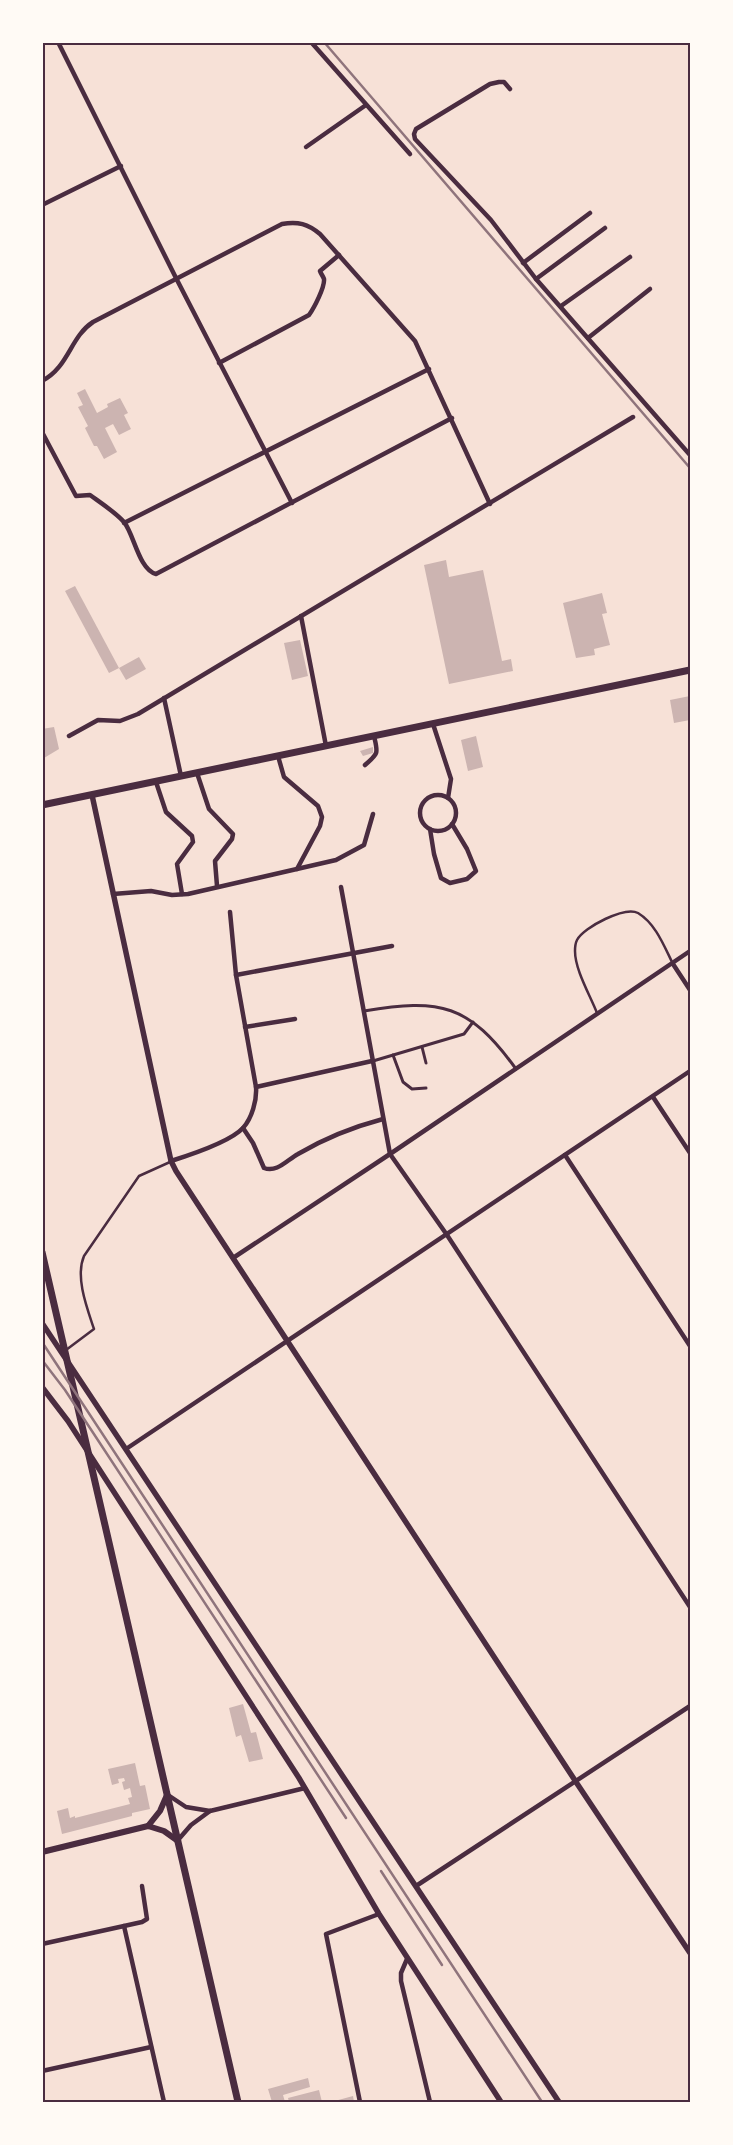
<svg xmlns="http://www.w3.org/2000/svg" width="733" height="2145" font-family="'Golos Text',sans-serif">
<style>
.building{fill:#ccb4b1}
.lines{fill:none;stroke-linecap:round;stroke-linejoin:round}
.service{stroke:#4a2c40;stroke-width:2.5}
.pedestrian{stroke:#4a2c40;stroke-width:3}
.minor{stroke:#4a2c40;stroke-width:4.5}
.tertiary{stroke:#4a2c40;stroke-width:5.5}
.secondary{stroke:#4a2c40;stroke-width:6}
.primary{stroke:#4a2c40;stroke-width:7}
.rail{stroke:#8f747c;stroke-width:2.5}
.neatline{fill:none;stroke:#4a2c40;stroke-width:2}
</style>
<rect width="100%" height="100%" fill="#f7e1d7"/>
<!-- building -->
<g class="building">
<path d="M85,389L97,413L108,407L107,404L120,398L128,413L124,415L131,429L119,435L113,424L105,428L117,452L104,459L97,446H94L85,428L88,426L78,407L83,405L77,393Z"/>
<path d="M446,560L449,577L483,570L502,661L511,659L513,671L449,684L424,565Z"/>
<path d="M75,586L119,668L109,673L65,591Z"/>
<path d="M602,593L607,613L602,614L610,645L594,649L595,655L576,658L563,603Z"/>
<path d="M300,640L308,676L292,680L284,643Z"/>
<path d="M139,657L146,669L126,680L119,668Z"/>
<path d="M690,696V720L674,723L670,700Z"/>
<path d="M54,727L59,749L44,758L42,729Z"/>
<path d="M476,736L483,767L468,771L461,740Z"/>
<path d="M373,747V753L363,756L360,751Z"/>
<path d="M243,1704L251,1733L256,1732L263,1759L249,1762L241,1735L236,1737L229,1708Z"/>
<path d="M135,1763L140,1786L145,1785L150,1809L132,1813V1816L62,1834L57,1811L68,1808L70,1818L75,1816V1818L130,1804L128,1798L132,1797L130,1788L124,1790L122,1782L125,1781L124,1778L118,1779L119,1783L112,1785L108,1769Z"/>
<path d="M308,2078L310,2087L283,2095L285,2102H272L268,2089Z"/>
<path d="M319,2090L322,2102H289L288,2098Z"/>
<path d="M353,2096L354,2102H331Z"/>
</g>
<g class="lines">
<!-- service -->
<g class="service">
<path d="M597,1013C590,995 575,970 575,951C575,948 576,942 577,940C584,927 625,906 638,913C656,924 664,946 673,964"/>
<path d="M66,1350L94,1329C87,1308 75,1277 84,1256L139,1176L170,1162"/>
</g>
<!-- pedestrian -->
<g class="pedestrian">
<path d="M364,1011C440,998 469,1004 516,1069"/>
<path d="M422,1047L426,1063"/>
<path d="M393,1055L403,1082L412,1089L426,1088"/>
<path d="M373,1061L464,1034L473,1022"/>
</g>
<!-- minor -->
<g class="minor">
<path d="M58,42L176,278L292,503"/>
<path d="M311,42L410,154"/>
<path d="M510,89L504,82H499L490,84L416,129L414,134L415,139L491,220L536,279L690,455"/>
<path d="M306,147L366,105"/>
<path d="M42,205L121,166"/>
<path d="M523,263L590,213"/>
<path d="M536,279L605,228"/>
<path d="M561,306L630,257"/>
<path d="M588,338L650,289"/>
<path d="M219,363L309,315C314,308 325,287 324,279C323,276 321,274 320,271L339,255"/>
<path d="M42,381C69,367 70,337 93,322L282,224C298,221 308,224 320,234L415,341L490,504"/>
<path d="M42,432L76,496L90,495C101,503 115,512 124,522C134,534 139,570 156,574L452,418"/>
<path d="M124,523L429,369"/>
<path d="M301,616L326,746"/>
<path d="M164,698L181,776"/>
<path d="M433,724L451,779L448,798"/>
<path d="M69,736L98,720L120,721L138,714L633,417"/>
<path d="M278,756L284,777L318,806L322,817L320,826L297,869"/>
<path d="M365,765C379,753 378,753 374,736"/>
<path d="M197,773L209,809L233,834L232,839L215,861L217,886"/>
<path d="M156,782L166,812L192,836L193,842L177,864L182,894"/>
<circle cx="438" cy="813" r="18"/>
<path d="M430,829L434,854L441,878L450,883L467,879L476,871L467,849L452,824"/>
<path d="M341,887L390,1154L447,1235L690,1607"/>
<path d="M113,894L151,891L172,895L188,894L336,860L364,845L373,814"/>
<path d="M673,964L690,990"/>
<path d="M236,975L392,946"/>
<path d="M245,1027L295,1019"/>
<path d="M256,1087L372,1061"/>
<path d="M653,1097L690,1153"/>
<path d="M243,1128L253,1143L264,1168C277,1173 287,1160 298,1154C325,1138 353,1127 383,1119"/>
<path d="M565,1155L690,1346"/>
<path d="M171,1161C190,1155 230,1142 243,1128C252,1118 257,1100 256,1087L236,975L230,912"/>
<path d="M233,1258L390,1154L690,951"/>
<path d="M126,1449L690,1071"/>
<path d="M168,1795L186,1807L210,1811L305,1788"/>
<path d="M178,1840L191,1825L210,1811"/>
<path d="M416,1886L690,1706"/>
<path d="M124,1926L142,1922L147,1919L142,1886"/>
<path d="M42,1944L124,1926L164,2102"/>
<path d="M407,1959L401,1973V1981L430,2102"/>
<path d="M42,2071L151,2047"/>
<path d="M360,2102L326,1934L379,1914"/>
</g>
<!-- tertiary -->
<g class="tertiary">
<path d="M92,795L171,1161L176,1171L576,1782L690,1953"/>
<path d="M42,1323L559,2102"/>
<path d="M42,1387L68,1421L299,1778L379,1914L501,2102"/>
</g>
<!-- secondary -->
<g class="secondary">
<path d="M148,1826L160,1811L167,1795"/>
<path d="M42,1852L148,1826L164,1831L178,1841"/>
</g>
<!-- primary -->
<g class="primary">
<path d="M42,805L690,670"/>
<path d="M42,1252L238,2102"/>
</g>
<!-- rail -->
<g class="rail">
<path d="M324,42L690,468"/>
<path d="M42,1342L542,2102"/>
<path d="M42,1360L65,1390L346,1818"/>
<path d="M381,1871L442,1965"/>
</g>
</g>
<!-- border -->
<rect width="733" height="2145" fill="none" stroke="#fffaf5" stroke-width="88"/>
<rect x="44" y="44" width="645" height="2057" class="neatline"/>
</svg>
